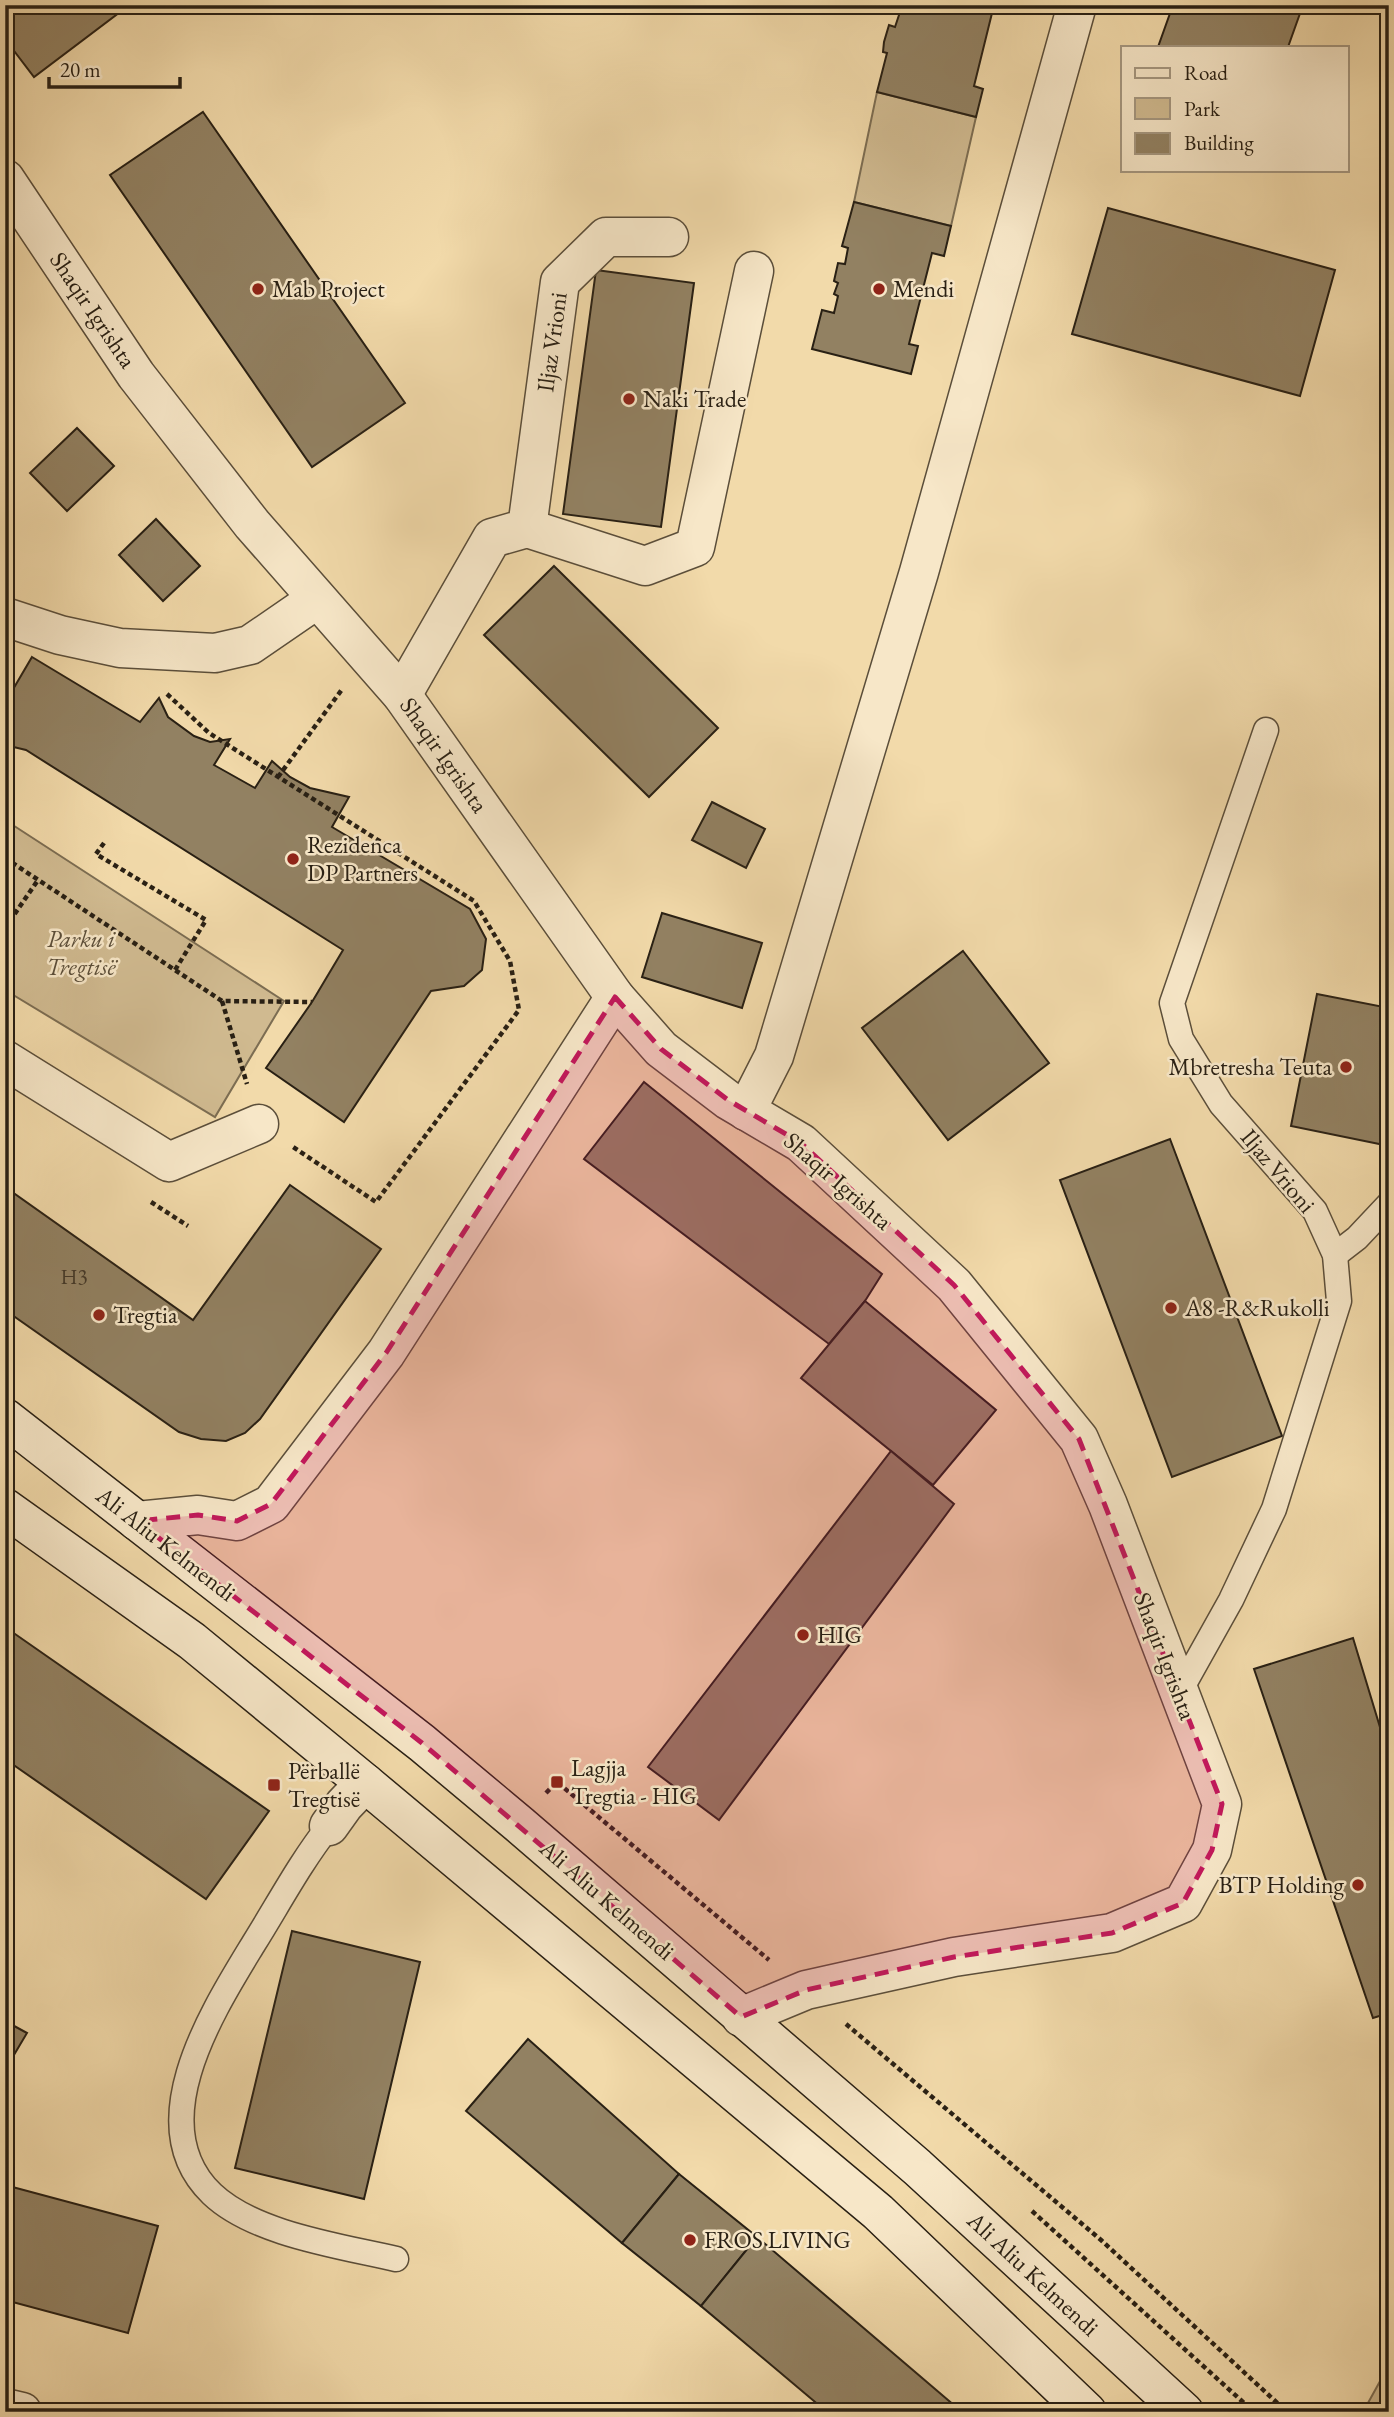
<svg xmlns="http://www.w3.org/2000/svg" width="1394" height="2417" font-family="'EB Garamond',serif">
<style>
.green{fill:#d0ba90;stroke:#7c6d52;stroke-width:2}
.building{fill:#928162;stroke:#292014;stroke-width:2}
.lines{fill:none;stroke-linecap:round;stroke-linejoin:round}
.lane-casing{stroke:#5b4e3a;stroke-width:27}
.street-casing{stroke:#5b4e3a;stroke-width:41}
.secondary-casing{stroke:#292014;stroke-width:41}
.path{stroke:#292014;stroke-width:4.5;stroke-dasharray:5 3.5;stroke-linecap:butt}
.lane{stroke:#f7e7c8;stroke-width:24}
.street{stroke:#f7e7c8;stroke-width:38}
.secondary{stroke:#f7e7c8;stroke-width:38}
.marked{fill:#c2185b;fill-opacity:0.2;stroke:#c2185b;stroke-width:5;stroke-dasharray:14 9;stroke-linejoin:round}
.poi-dot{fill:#8f2418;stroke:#f7e7c8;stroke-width:2.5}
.labels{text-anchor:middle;stroke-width:5;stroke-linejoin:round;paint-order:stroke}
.number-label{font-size:21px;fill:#433828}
.poi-label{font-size:24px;fill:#292014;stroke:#f7e7c8;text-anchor:start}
.street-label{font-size:24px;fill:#292014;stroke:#f7e7c8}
.park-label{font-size:24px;font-style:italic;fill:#5b4e39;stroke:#f7e7c8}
</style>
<rect width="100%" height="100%" fill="#f2daaa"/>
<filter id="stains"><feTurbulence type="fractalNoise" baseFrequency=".00286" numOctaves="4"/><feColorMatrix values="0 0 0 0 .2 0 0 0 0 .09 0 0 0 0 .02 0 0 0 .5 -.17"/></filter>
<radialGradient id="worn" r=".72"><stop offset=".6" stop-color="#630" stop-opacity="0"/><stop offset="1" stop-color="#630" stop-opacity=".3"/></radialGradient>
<!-- green -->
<g class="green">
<path d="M877,92L976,117L951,226L854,202Z"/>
<path d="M5,820L284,1001L215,1117L5,990Z"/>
<path d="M1389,2365V2412H1363Z"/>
</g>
<!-- building -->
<g class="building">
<path d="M5,5H114L120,12L34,77L5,39Z"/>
<path d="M994,5L974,86L983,89L976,117L877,92L887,53L883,52L884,42L889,25L895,27L901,9L895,5Z"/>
<path d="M1173,5H1303L1288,47H1158Z"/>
<path d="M203,112L405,403L312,467L110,175Z"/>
<path d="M854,202L951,226L944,256L932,253L909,344L918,346L911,374L812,349L822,310L834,313L838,296L834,294L838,283L834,281L838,263L845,264L848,248L842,246Z"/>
<path d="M1108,208L1335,270L1300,396L1072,334Z"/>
<path d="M596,270L694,283L661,527L563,514Z"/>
<path d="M77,428L114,466L67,511L30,473Z"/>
<path d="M156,519L200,566L163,601L119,555Z"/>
<path d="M554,566L718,728L649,797L484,635Z"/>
<path d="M32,657L140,722L159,698L168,717L194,736L210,742L230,739L214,765L255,788L272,761L290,777L310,788L349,797L332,827L470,909L486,939L482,970L464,986L431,991L344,1122L266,1068L312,1002L343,950L26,750L5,745V703Z"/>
<path d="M712,802L765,829L746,868L692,840Z"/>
<path d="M662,913L762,943L742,1008L642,977Z"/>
<path d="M963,951L1049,1063L948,1140L862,1028Z"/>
<path d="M1317,994L1389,1008V1146L1291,1126Z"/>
<path d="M644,1082L882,1274L865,1301L829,1344L584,1159Z"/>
<path d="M1170,1139L1282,1436L1172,1477L1060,1180Z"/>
<path d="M290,1185L381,1249L260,1419L245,1433L226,1441L201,1439L179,1432L5,1310V1187L193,1320Z"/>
<path d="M865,1301L996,1410L933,1485L801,1378Z"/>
<path d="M891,1451L954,1504L719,1820L648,1767Z"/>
<path d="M5,1627L269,1811L206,1899L5,1759Z"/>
<path d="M1353,1638L1389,1757V2013L1373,2018L1254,1669Z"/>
<path d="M292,1931L420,1962L364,2199L235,2168Z"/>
<path d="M5,2021L27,2033L5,2070Z"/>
<path d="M528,2039L679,2174L622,2243L466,2111Z"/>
<path d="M679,2174L757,2237L701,2306L622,2243Z"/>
<path d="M5,2185L158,2226L128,2333L5,2300Z"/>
<path d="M757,2237L962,2412H827L701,2306Z"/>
</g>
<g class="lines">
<!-- lane casing -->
<g class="lane-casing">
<g id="lane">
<path d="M1335,1255L1357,1238L1389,1204"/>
<path d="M1179,1693L1231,1600L1274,1509L1339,1301L1335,1255L1315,1211L1221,1104L1181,1039L1172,1003L1266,730"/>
<path d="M329,1826C300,1863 279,1903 254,1943C214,2009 139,2124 212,2194C254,2234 340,2246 396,2259"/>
</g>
</g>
<!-- street casing -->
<g class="street-casing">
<g id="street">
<path d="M5,179L136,375L252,524L402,695L615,997L661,1049L728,1100L801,1143L954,1285L1079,1439L1108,1505L1222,1804L1212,1850L1183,1903L1112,1933L954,1957L806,1990L741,2017"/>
<path d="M527,528L560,282L606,237H669"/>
<path d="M5,617L60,635L120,648L215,653L250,645L317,599"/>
<path d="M402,695L492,538L527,528L645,566L695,547L754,271"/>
<path d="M5,1060L169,1162L259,1124"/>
<path d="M746,1111L774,1056L919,572L1077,5"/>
<path d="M137,1521L198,1515L237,1521L271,1504L386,1353L615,997"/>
<path d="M329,1826L344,1805L365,1783"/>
<path d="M5,2408L22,2412"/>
</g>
</g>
<!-- secondary casing -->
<g class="secondary-casing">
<g id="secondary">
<path d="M5,1418L422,1743L520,1825L917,2167L1184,2412"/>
<path d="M5,1508L192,1641L365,1783L878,2212L1087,2412"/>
</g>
</g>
<!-- path -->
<g class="path">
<path d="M167,694L209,733L474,901L510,961L519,1010L376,1202L293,1147"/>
<path d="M278,777L343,688"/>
<path d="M104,843L96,854L206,920L175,970"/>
<path d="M5,858L222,1001L312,1002"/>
<path d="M5,928L38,880"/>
<path d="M222,1001L247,1084"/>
<path d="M151,1202L188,1226"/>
<path d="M546,1793L557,1782L769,1960"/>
<path d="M846,2024L1101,2240L1287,2412"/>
<path d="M1032,2211L1254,2412"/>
</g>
<!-- lane -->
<use href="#lane" class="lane"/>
<!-- street -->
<use href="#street" class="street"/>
<!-- secondary -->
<use href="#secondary" class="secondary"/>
</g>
<!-- marked area -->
<path class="marked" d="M615,997L661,1049L728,1100L801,1143L954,1285L1079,1439L1222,1804L1212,1850L1183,1903L1112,1933L954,1957L806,1990L741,2017L422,1743L137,1521L198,1515L237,1521L271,1504L386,1353Z"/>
<!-- markers -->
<g class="poi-dot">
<circle cx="258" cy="289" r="7"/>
<circle cx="879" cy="289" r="7"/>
<circle cx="629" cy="399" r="7"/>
<circle cx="293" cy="859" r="7"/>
<circle cx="1346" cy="1067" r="7"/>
<circle cx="1171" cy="1308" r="7"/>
<circle cx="99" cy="1315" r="7"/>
<circle cx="803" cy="1635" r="7"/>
<rect x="550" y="1775" width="14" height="14" rx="3.5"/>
<rect x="267" y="1778" width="14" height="14" rx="3.5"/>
<circle cx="1358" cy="1885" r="7"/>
<circle cx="690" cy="2240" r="7"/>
</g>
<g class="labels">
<!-- number labels -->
<g class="number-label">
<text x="74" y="1284">H3</text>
</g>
<!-- poi labels -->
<g class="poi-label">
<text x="272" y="297">Mab Project</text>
<text x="893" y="297">Mendi</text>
<text x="643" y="407">Naki Trade</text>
<text x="307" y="853">Rezidenca<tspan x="307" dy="28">DP Partners</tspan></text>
<text x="1332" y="1075" text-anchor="end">Mbretresha Teuta</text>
<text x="1185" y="1316">A8 -R&amp;Rukolli</text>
<text x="113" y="1323">Tregtia</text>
<text x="817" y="1643">HIG</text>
<text x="571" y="1776">Lagjja<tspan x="571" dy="28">Tregtia - HIG</tspan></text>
<text x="288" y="1779">Përballë<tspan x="288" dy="28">Tregtisë</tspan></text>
<text x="1344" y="1893" text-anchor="end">BTP Holding</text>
<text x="704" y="2248">FROS LIVING</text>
</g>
<!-- street labels -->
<g class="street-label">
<text transform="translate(93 310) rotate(56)" y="8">Shaqir Igrishta</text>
<text transform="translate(552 342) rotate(-82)" y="8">Iljaz Vrioni</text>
<text transform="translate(444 755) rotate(55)" y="8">Shaqir Igrishta</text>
<text transform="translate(1278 1171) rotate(50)" y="8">Iljaz Vrioni</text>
<text transform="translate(838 1181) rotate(41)" y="8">Shaqir Igrishta</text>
<text transform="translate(166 1544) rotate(38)" y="8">Ali Aliu Kelmendi</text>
<text transform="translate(1165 1656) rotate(69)" y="8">Shaqir Igrishta</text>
<text transform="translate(607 1900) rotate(41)" y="8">Ali Aliu Kelmendi</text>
<text transform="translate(1033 2274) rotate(43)" y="8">Ali Aliu Kelmendi</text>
</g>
<!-- park labels -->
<g class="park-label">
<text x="81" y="947">Parku i<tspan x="81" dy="28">Tregtisë</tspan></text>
</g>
</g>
<!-- margin -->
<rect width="1394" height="2417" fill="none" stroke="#f2daaa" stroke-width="28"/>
<rect x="7" y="7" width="1380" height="2403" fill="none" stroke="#292014" stroke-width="3.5"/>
<rect x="14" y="14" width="1366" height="2389" fill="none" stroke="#292014" stroke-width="2"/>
<!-- legend -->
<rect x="1121" y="46" width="228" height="126" fill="#f7e7c8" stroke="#a59780" stroke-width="2"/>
<rect x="1135" y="68" width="35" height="10" fill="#f7e7c8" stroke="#a59780" stroke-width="2"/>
<text x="1184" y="80" font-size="21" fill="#292014">Road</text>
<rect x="1135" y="98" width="35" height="21" fill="#d0ba90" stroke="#a59780" stroke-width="2"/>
<text x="1184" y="116" font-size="21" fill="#292014">Park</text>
<rect x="1135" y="133" width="35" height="21" fill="#928162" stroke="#a59780" stroke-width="2"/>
<text x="1184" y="150" font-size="21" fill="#292014">Building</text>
<!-- scale -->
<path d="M49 77v10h131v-10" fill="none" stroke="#292014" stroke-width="3.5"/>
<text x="60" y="77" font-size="21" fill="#292014" stroke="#f7e7c8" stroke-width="5" paint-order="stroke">20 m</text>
<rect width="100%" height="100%" filter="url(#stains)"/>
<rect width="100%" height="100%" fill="url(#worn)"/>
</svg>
